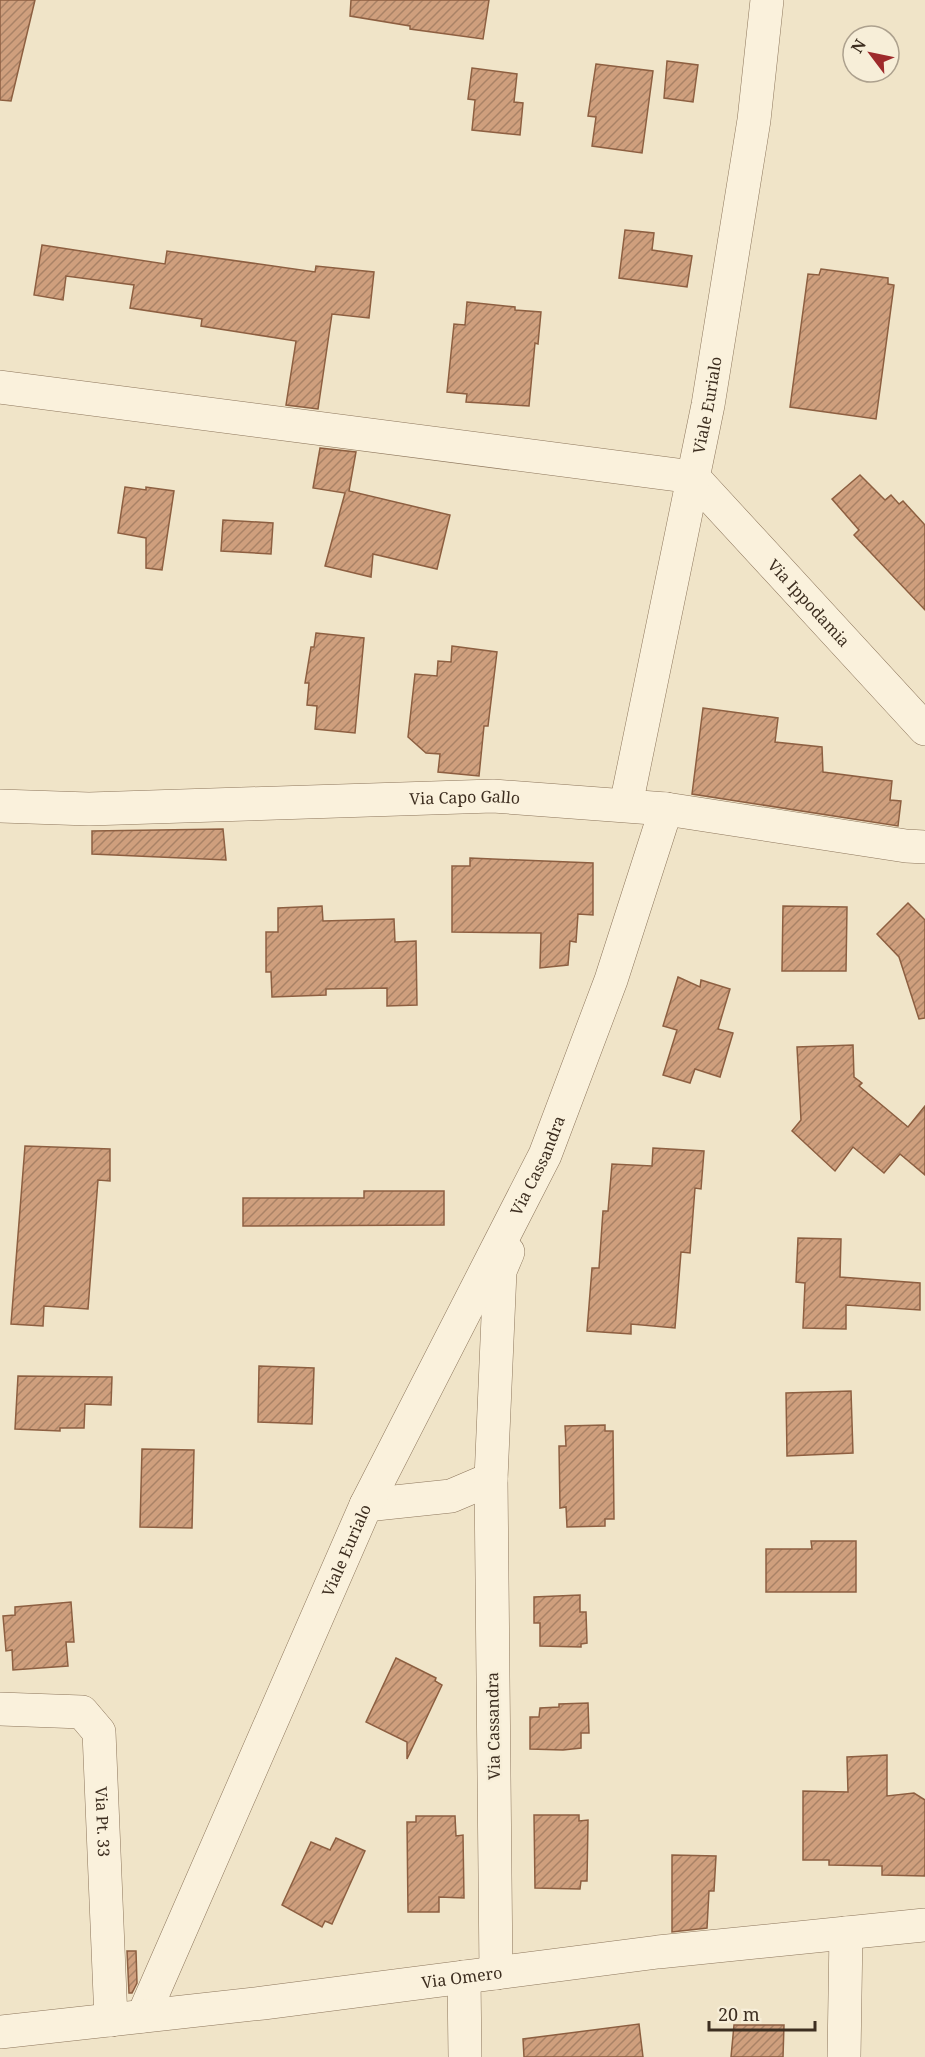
<svg xmlns="http://www.w3.org/2000/svg" width="925" height="2057" font-family="'Noto Serif',serif">
<style>
.building{fill:url(#building-hatch);stroke:#8d5f41;stroke-width:1.5}
.lines{fill:none;stroke-linecap:round;stroke-linejoin:round}
.minor-casing{stroke:#8d765c;stroke-width:34}
.minor{stroke:#faf1dc;stroke-width:33}
.labels{text-anchor:middle;stroke-width:5;stroke-linejoin:round;paint-order:stroke}
.street-label{font-size:16px;fill:#3d2e20;stroke:#f7eed8}
</style>
<defs>
<pattern id="building-hatch" width="6" height="6" patternUnits="userSpaceOnUse" patternTransform="scale(1.5)"><rect width="6" height="6" fill="#cf9f7d"/><path d="M-1 1l2-2M0 6l6-6M5 7l2-2" fill="none" stroke="#a98266"/></pattern>
</defs>
<rect width="100%" height="100%" fill="#f0e4c8"/>
<!-- building -->
<g class="building">
<path d="M0,0H35L11,101L0,100Z"/>
<path d="M351,0H489L483,39L410,29V26L350,16Z"/>
<path d="M667,61L698,65L693,102L664,98Z"/>
<path d="M596,64L653,71L642,153L592,146L596,117L588,116Z"/>
<path d="M472,68L517,74L514,102L523,103L520,135L472,130L475,100L468,99Z"/>
<path d="M625,230L654,233L652,250L692,256L687,287L619,278Z"/>
<path d="M42,245L165,264L167,251L315,272L316,266L374,272L369,318L332,314L318,409L286,405L296,341L201,326L202,319L130,308L134,285L66,276L63,300L34,295Z"/>
<path d="M821,269L888,278V284L894,285L876,419L790,407L808,274L819,275Z"/>
<path d="M467,302L515,307V310L541,312L538,344L535,343L529,406L466,402L467,394L447,392L454,324L465,325Z"/>
<path d="M320,448L356,452L349,491L450,515L437,569L373,554L371,577L325,566L345,493L313,488Z"/>
<path d="M860,475L885,500L891,495L899,504L903,501L925,525V610L854,535L859,530L832,499Z"/>
<path d="M125,487L146,490V487L174,491L162,570L146,568V538L118,533Z"/>
<path d="M223,520L273,523L271,554L221,551Z"/>
<path d="M316,633L364,638L355,733L315,729L317,706L307,705L309,683H305L311,647H314Z"/>
<path d="M452,646L497,652L488,726H484L479,776L438,772L440,754L426,753L408,737L415,674L437,676L438,661L451,662Z"/>
<path d="M703,708L778,718L775,742L822,747L823,772L892,781L890,800L901,801L898,826L692,794Z"/>
<path d="M223,829L226,860L92,854V831Z"/>
<path d="M470,858L593,863V915L578,914L576,942L570,941L568,965L540,968L541,933L452,932V866H470Z"/>
<path d="M908,903L925,920V1018L919,1019L899,957L877,934Z"/>
<path d="M322,906L323,921L394,919L395,942L416,941L417,1005L387,1006V988L326,989V995L272,997L271,972H266V932H278V908Z"/>
<path d="M783,906L847,907L846,971H782Z"/>
<path d="M678,977L700,987L701,980L730,989L718,1029L733,1033L720,1077L695,1069L690,1083L663,1075L677,1030L663,1026Z"/>
<path d="M853,1045L854,1077L862,1083L859,1086L908,1127L925,1106V1175L900,1154L884,1173L853,1147L835,1171L792,1131L801,1120L797,1047Z"/>
<path d="M25,1146L110,1149V1181L98,1180L88,1309L44,1306L43,1326L11,1324Z"/>
<path d="M653,1148L704,1151L701,1189L695,1188L690,1253L681,1252L675,1328L631,1324V1334L587,1331L592,1268H599L603,1211H608L612,1164L652,1166Z"/>
<path d="M364,1191H444V1225L243,1226V1198H364Z"/>
<path d="M798,1238L841,1239L840,1277L920,1283V1310L846,1305V1329L803,1328L805,1283L796,1282Z"/>
<path d="M259,1366L314,1368L312,1424L258,1422Z"/>
<path d="M18,1376L112,1377L111,1405L85,1404L84,1428H60V1431L15,1429Z"/>
<path d="M851,1391L853,1453L787,1456L786,1393Z"/>
<path d="M605,1425V1431H613L614,1519H605V1526L567,1527L566,1507L560,1508L559,1446H566L565,1426Z"/>
<path d="M142,1449L194,1450L192,1528L140,1527Z"/>
<path d="M811,1541H856V1592H766V1549H812Z"/>
<path d="M580,1595V1612H586L587,1643L581,1644V1647L540,1646V1623H534V1597Z"/>
<path d="M71,1602L74,1642H66L68,1666L13,1670L12,1650L6,1651L3,1616L15,1615V1607Z"/>
<path d="M396,1658L436,1678L435,1681L442,1685L407,1759V1742L366,1722Z"/>
<path d="M588,1703L589,1733H581V1748L563,1750L530,1749V1717H539L540,1708L559,1707V1704Z"/>
<path d="M887,1755V1796L914,1793L925,1800V1876L882,1875V1866L829,1865V1860H803V1791L848,1792L847,1757Z"/>
<path d="M534,1815H579V1821L588,1820L587,1881H581L580,1889L535,1888Z"/>
<path d="M416,1816H455L456,1836L463,1835L464,1898L439,1897V1912H408L407,1822H416Z"/>
<path d="M336,1838L365,1851L332,1924L325,1921L322,1927L282,1905L311,1842L330,1850Z"/>
<path d="M672,1855L716,1856L714,1891H709L707,1928L672,1932Z"/>
<path d="M127,1951H136L137,1983L132,1993H129Z"/>
<path d="M639,2024L643,2057H524L523,2039Z"/>
<path d="M734,2025H784L783,2057H731Z"/>
</g>
<g class="lines">
<!-- minor casing -->
<g class="minor-casing">
<g id="minor">
<path id="s1" d="M0,387L693,477L925,729"/>
<path id="s2" d="M626,805L708,405L754,120L767,0"/>
<path id="s3" d="M0,806L89,809L493,796L666,809L906,846L925,847"/>
<path d="M366,1505L451,1496L491,1479"/>
<path id="s4" d="M0,1709L82,1712L99,1732L111,2020"/>
<path d="M496,1973L491,1479L500,1271L508,1252"/>
<path d="M464,1977L465,2057"/>
<path id="s5" d="M143,2016L366,1505L545,1155L611,980L666,809"/>
<path id="s6" d="M0,2032L263,2003L658,1952L925,1925"/>
<path d="M844,2057L846,1933"/>
</g>
</g>
<!-- minor -->
<use href="#minor" class="minor"/>
</g>
<g class="labels">
<!-- street labels -->
<g class="street-label">
<text dy="6" stroke="none"><textPath href="#s2" startOffset="408">Viale Eurialo</textPath></text>
<text dy="6" stroke="none"><textPath href="#s1" startOffset="870">Via Ippodamia</textPath></text>
<text dy="6" stroke="none"><textPath href="#s3" startOffset="465">Via Capo Gallo</textPath></text>
<text dy="6" stroke="none"><textPath href="#s5" startOffset="938">Via Cassandra</textPath></text>
<text dy="6" stroke="none"><textPath href="#s5" startOffset="508">Viale Eurialo</textPath></text>
<text transform="translate(493 1726) rotate(-91)" y="6">Via Cassandra</text>
<text dy="6" stroke="none"><textPath href="#s4" startOffset="198">Via Pt. 33</textPath></text>
<text dy="6" stroke="none"><textPath href="#s6" startOffset="465">Via Omero</textPath></text>
</g>
</g>
<!-- north arrow -->
<g transform="translate(871 54) rotate(302)"><circle r="28" fill="#f7eed8" stroke="#ada18e" stroke-width="1.5"/>
<path d="M0-4.5L10 22L0 15L-10 22Z" fill="#9e2a2b"/>
<text y="-9" font-size="16" font-weight="bold" text-anchor="middle" fill="#3d2e20">N</text>
</g>
<!-- scale -->
<path d="M709 2021v9h106v-9" fill="none" stroke="#3d2e20" stroke-width="3"/>
<text x="718" y="2021" font-size="18" fill="#3d2e20" stroke="#f7eed8" stroke-width="4.5" paint-order="stroke">20 m</text>
</svg>
